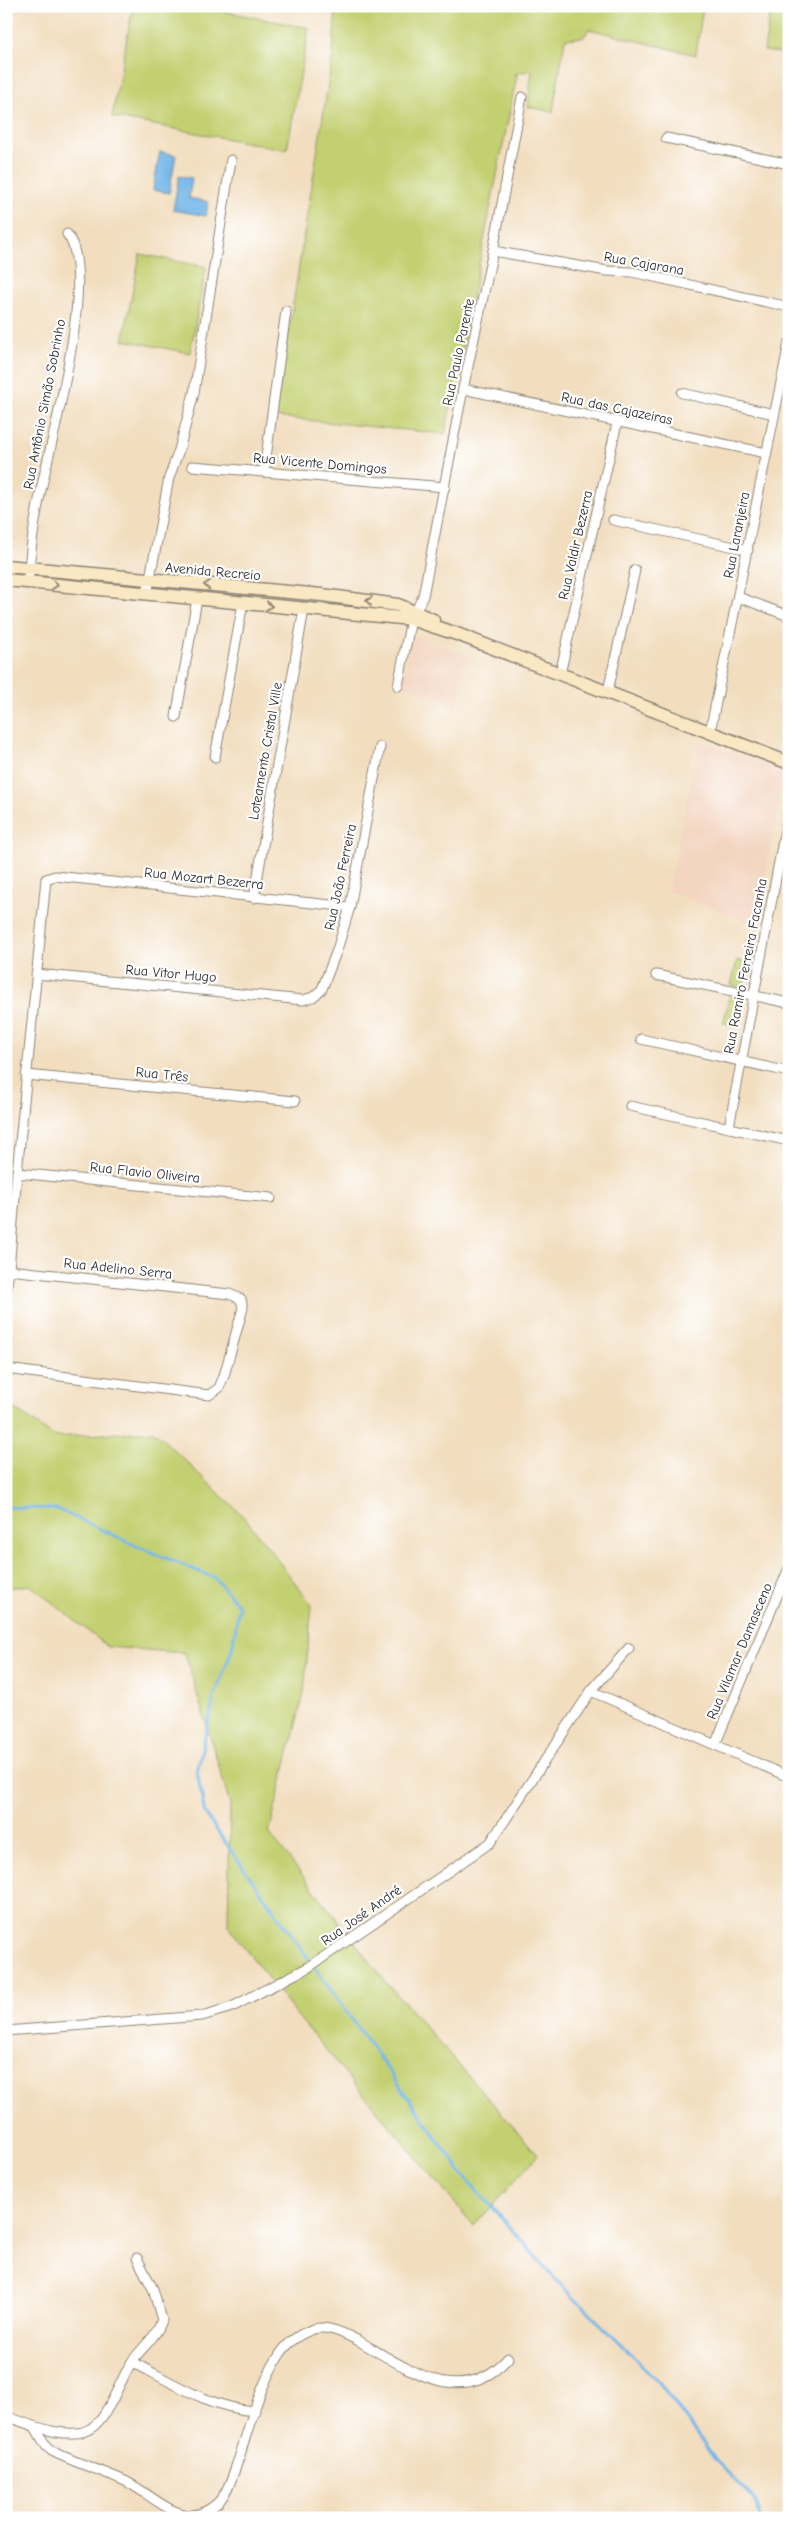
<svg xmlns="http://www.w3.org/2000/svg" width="795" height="2524" font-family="'Comic Neue',sans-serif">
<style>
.built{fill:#f3d4bf}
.green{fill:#c3d071;stroke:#777e4e}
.water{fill:#72b6e8;stroke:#4e708a}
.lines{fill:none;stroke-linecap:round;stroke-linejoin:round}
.stream{stroke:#72b6e8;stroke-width:3}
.street-casing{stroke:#8e8475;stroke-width:11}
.secondary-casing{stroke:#8e8475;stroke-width:15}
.street{stroke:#fff;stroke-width:9}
.secondary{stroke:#fae7c3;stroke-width:12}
.oneway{stroke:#928977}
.labels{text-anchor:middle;stroke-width:4.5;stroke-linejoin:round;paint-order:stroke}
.street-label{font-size:14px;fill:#2b2b2b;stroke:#fff}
</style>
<rect width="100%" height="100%" fill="#fff"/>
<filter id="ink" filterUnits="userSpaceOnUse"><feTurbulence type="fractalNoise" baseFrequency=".02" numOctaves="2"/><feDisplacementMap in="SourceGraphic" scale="10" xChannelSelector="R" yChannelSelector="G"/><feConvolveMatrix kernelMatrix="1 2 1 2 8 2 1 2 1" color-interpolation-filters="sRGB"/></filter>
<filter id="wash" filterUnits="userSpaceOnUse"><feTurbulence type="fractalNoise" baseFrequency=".0096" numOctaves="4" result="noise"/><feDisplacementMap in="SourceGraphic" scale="20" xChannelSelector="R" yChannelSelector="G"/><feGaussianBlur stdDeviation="1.12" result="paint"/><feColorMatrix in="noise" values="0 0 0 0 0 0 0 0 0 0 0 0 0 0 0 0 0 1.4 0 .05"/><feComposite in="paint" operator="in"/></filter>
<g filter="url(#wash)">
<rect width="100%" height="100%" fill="#f2debf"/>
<!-- built -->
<g class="built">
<path d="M411,634L468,656L457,706L403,685Z"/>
<path d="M699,742L777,768L785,779L754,924L668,891Z"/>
</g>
<!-- green -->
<g class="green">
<path d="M133,6H196L309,28L287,150L112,117Z"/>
<path d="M336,6H703L696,55L589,29L584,37L565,39L553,112L528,107L532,70L514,74L517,75L445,434L275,417L333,53Z"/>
<path d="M771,6H789V54L764,51Z"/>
<path d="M140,254L206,267L190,353L123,340Z"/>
<path d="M737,960L748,963L743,988L731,985Z"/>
<path d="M730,995L742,998L736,1026L723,1023Z"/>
<path d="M6,1403L55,1437L154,1431L246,1519L312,1605L304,1692L269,1833L387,1983L538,2155L474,2226L294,2012L228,1926L230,1804L185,1653L108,1647L30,1585L6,1588Z"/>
</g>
<!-- water -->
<g class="water">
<path d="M160,152L176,155L169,193L153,190Z"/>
<path d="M179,176L192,178L189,198L208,202L206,216L173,210Z"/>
</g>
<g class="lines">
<!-- stream -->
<path class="stream" d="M6,1507L57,1509L141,1548L215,1578L239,1606L232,1650L214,1697L197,1772L205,1814L464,2176L558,2282L659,2382L716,2461L754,2499L762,2518"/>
</g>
</g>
<g filter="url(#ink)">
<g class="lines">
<!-- street casing -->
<g class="street-casing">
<g id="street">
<path d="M666,138L789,164"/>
<path d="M493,251L607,271L632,272L789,307"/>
<path d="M463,389L766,453"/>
<path d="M682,393L774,414"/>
<path d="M192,466L445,487"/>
<path d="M264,472L286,311"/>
<path d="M613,520L748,550"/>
<path d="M28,582C30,553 34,523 40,495C50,443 99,274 67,234"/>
<path d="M147,594L169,478L179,450L194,393L231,160"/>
<path d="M738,597L789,616"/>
<path d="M416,611L423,596L463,389L493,251L522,97"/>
<path d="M560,674L617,423"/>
<path d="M398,686L411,619"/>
<path d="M608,691L635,570"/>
<path d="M176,717L197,599"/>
<path d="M710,732L789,343"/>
<path d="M215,757L243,603"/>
<path d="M254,898L304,609"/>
<path d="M36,974L303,1000L313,997L322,989L337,950L350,907L380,747"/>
<path d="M656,975L789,1003"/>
<path d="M641,1039L789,1072"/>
<path d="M26,1075L295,1101"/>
<path d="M630,1106L789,1141"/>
<path d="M729,1127L789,809"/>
<path d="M17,1173L271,1198"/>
<path d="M6,1292L9,1270"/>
<path d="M6,1369L209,1395L219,1388L224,1376L243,1308L241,1299L229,1294L9,1270L17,1173L46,879L55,876L350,907"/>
<path d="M591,1691L789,1777"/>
<path d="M715,1745L789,1568"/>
<path d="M6,2031L202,2016L232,2007L309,1967L490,1843L591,1691L629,1648"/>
<path d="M132,2362C170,2381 210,2408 255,2411"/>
<path d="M6,2416C28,2424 74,2444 94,2426C111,2410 119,2383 131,2363C140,2349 157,2337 162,2320L153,2289L137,2258"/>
<path d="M35,2427L46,2446L52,2451C75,2463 101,2470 125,2481C146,2491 164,2511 188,2515C200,2516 214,2508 221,2499C230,2488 234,2471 239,2458C249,2427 260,2386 277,2359C285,2345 298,2334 314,2329C328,2325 345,2334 357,2340C405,2367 461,2411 508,2358"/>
</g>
</g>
<!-- secondary casing -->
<g class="secondary-casing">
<g id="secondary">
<path d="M6,566L322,595L398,605L433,620"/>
<path d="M6,580L411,619L457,634L789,763"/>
</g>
</g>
<!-- street -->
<use href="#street" class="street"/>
<!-- secondary -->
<use href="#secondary" class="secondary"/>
</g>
<!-- one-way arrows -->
<defs><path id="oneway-chevron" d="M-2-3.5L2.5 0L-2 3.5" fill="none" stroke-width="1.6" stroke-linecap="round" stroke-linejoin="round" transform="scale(1.25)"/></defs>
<g class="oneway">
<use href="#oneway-chevron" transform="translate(55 585) rotate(6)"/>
<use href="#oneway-chevron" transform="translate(207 585) rotate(-175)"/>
<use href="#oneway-chevron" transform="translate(369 601) rotate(-173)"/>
<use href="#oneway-chevron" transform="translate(269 606) rotate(5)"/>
</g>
</g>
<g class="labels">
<!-- street labels -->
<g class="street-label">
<text transform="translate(644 263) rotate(10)" y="5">Rua Cajarana</text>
<text transform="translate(458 352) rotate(-78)" y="5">Rua Paulo Parente</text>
<text transform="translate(44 404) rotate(-79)" y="5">Rua Antônio Simão Sobrinho</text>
<text transform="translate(617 408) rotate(12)" y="5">Rua das Cajazeiras</text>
<text transform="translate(320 463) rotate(5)" y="5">Rua Vicente Domingos</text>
<text transform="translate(736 535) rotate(-79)" y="5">Rua Laranjeira</text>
<text transform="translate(575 545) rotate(-77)" y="5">Rua Valdir Bezerra</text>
<text transform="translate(213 571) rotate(5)" y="5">Avenida Recreio</text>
<text transform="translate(265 751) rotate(-80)" y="5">Loteamento Cristal Ville</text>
<text transform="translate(340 877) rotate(-78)" y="5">Rua João Ferreira</text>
<text transform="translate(204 878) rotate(6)" y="5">Rua Mozart Bezerra</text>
<text transform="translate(745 966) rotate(-79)" y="5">Rua Ramiro Ferreira Facanha</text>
<text transform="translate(171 973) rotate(5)" y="5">Rua Vitor Hugo</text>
<text transform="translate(162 1074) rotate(6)" y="5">Rua Três</text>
<text transform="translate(145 1172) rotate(6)" y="5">Rua Flavio Oliveira</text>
<text transform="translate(118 1268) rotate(6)" y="5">Rua Adelino Serra</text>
<text transform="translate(739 1651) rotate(-67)" y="5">Rua Vilamar Damasceno</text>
<text transform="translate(361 1915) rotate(-35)" y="5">Rua José André</text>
</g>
</g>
<!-- margin -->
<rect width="795" height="2524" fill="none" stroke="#fff" stroke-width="25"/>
</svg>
